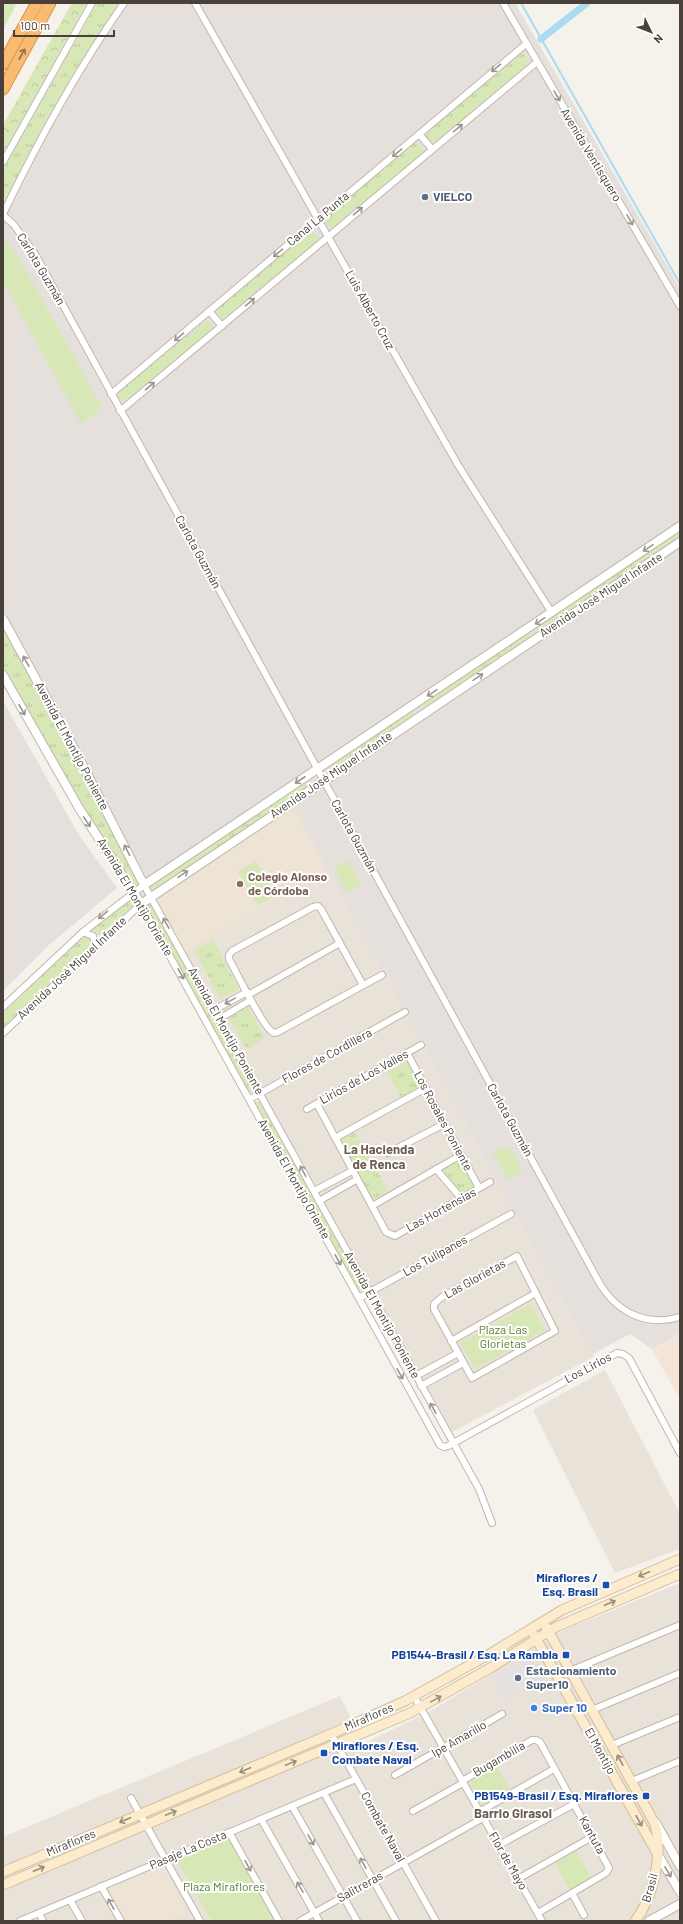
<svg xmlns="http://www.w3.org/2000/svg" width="683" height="1924" font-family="Barlow,sans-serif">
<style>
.residential{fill:#e9e2d9}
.commercial{fill:#f5e5d8}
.industrial{fill:#e5e0dc}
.education{fill:#ede4d6}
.grass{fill:url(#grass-tufts)}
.forest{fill:url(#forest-crowns)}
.park{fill:#d8e7b6}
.parking{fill:#e4e1df}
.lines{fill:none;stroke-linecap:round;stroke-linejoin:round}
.stream{stroke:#aadcef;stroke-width:2}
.canal{stroke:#aadcef;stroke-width:7}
.minor-casing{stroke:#c0b7ae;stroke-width:8}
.tertiary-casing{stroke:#c0b7ae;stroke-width:10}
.secondary-casing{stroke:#d3bd9c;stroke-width:11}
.motorway-casing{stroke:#d98d41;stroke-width:13}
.minor{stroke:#fff;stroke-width:6}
.tertiary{stroke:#fff;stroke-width:8}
.secondary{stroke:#fdebcd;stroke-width:9}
.motorway{stroke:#f9ba72;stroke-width:11}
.oneway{stroke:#8f7150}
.oneway2{stroke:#9b9692}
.oneway3{stroke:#9a8e7c}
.service-dot{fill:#5c6f8a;stroke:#fff;stroke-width:1.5}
.education-dot{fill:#8d6e63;stroke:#fff;stroke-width:1.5}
.transit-dot{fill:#1a4fb4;stroke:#fff;stroke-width:1.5}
.shop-dot{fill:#3f7fe0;stroke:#fff;stroke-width:1.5}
.labels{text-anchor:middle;stroke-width:4;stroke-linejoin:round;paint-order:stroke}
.street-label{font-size:12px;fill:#494139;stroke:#fff}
.service-label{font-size:12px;font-weight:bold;fill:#4e5e75;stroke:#fff;text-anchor:start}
.education-label{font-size:12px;font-weight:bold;fill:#785e54;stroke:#fff;text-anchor:start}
.park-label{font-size:12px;fill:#547a2d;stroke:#fff}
.transit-label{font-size:12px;font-weight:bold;fill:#164399;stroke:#fff;text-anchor:end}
.shop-label{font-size:12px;font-weight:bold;fill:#366cbe;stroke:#fff;text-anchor:start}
.neighbourhood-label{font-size:13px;font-weight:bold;fill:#6c5d50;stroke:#fff}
</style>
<defs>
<pattern id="grass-tufts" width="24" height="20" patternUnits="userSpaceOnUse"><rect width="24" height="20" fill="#d8e7b6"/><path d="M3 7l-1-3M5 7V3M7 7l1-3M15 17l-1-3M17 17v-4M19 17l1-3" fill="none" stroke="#bbc79d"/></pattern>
<pattern id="forest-crowns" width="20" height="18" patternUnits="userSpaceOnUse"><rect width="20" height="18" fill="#d8e7b6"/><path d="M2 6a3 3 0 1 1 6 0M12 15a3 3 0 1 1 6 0" fill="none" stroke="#bbc79d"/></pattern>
</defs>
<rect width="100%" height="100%" fill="#f5f1eb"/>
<!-- residential -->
<g class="residential">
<path d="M292,804L595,1356L452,1432L155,897Z"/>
<path d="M605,1370L680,1514V1549L615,1573L533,1410Z"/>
<path d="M680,1583V1921H3V1837L340,1696L363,1744L434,1709L564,1630Z"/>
</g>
<!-- commercial -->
<path class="commercial" d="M680,1333V1400L652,1349Z"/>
<!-- industrial -->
<g class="industrial">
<path d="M128,3H515L680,288V1333L652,1349L630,1334L593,1354L291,803L139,906L3,686V218L61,109L102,41Z"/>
<path d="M3,701L79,835L117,888L49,945L4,990Z"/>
</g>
<!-- education -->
<g class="education">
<path d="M290,804L328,870L185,952L155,897Z"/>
<path d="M163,1865L187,1912L171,1921H126L108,1888Z"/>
</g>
<!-- grass -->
<g class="grass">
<path d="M97,3H121L75,71L39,134L3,207V170Z"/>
<path d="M521,54H524L528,59L526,66L437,141L431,143L425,137L428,131L518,55Z"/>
<path d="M417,143L422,148L423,151L420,155L336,226H328L325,220L327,216L412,144Z"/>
<path d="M312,231L318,237L315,243L225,319L220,320L216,316V310L307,232Z"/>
<path d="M207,320L212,325L210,331L129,400L123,402L119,399L118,395L120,391Z"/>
<path d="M680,530V538L541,631L536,630V627Z"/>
<path d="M3,629L140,882L136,886H133L88,816L3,668Z"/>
<path d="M528,632L532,637L425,709L421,704Z"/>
<path d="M411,710L415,716L334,770H331L330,765Z"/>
<path d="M305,781L309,785L307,787L156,889L152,888L151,886L152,883Z"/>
<path d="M131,898L134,900V905L99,936L91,929Z"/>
<path d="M150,902L254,1088L253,1093L249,1092L146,907Z"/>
<path d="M87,936L92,939V944L3,1028V1013L82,938Z"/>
<path d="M213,940L239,989L220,999L194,950Z"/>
<path d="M248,1007L265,1038L247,1049L229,1018Z"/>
<path d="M407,1062L420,1087L400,1097L387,1072Z"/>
<path d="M260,1101L359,1280L363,1288L361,1292H359L255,1105V1102Z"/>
<path d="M355,1132L388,1190L372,1200L339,1141Z"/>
<path d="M460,1159L475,1187L461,1195L440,1170Z"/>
</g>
<!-- forest -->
<path class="forest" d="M72,3H87L3,155V125Z"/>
<!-- park -->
<g class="park">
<path d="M3,3H17L3,30Z"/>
<path d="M3,238L16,253L102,407L81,424L3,281Z"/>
<path d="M348,860L361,884L347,892L334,868Z"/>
<path d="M256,861L275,895L258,906L238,871Z"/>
<path d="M508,1145L523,1171L508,1179L493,1153Z"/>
<path d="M530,1304L545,1330L475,1369L460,1343Z"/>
<path d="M497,1766L510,1790L482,1805L469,1782Z"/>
<path d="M228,1837L277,1921H212L176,1858Z"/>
<path d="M576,1851L591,1878L570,1890L555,1863Z"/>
</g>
<!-- parking -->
<path class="parking" d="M532,1655L545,1679L504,1701L491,1678Z"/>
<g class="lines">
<!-- stream -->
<path class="stream" d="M521,3L680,284"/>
<!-- canal -->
<path class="canal" d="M541,39L587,3"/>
<!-- minor casing -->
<g class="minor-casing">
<g id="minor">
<path d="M195,3L458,465L552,613"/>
<path d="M503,3L680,306"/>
<path d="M419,134L432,149"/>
<path d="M3,162L92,3"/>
<path d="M3,214C38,141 77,70 124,3"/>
<path d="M3,215L14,225L35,254L600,1284C618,1313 647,1327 680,1317"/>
<path d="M209,311L222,326"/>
<path d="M111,394L526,44"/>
<path d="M120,411L537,62"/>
<path d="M83,932L93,936L96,947"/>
<path d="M363,985L321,909L318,906L313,907L232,951L229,955V959C236,971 264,1030 274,1033L278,1032L382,975"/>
<path d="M248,995L340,943"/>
<path d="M3,1007L83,932L144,885L479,1489L492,1523"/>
<path d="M214,1010L247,992"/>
<path d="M219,1019L251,1000"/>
<path d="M3,1033L141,904L440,1445L444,1447L448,1446L617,1353L623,1354L629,1358L680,1453"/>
<path d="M407,1053L479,1188"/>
<path d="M250,1099L405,1012"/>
<path d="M317,1104L386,1232L395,1236L490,1182"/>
<path d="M307,1109L421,1045"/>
<path d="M335,1138L426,1088"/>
<path d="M388,1153L444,1124"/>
<path d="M436,1169L461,1198"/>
<path d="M314,1191L352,1171"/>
<path d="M319,1201L356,1180"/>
<path d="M372,1206L461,1155"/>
<path d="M517,1256L555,1331L472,1378L434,1309V1304L442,1297Z"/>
<path d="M359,1298L511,1214"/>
<path d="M451,1341L536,1293"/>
<path d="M416,1376L458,1353"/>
<path d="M421,1386L463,1363"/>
<path d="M570,1671L680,1625"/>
<path d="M414,1696L542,1921"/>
<path d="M592,1710L680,1673"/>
<path d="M331,1734L436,1921"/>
<path d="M612,1745L680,1717"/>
<path d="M395,1775L502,1714"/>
<path d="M462,1781L532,1740H536L540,1742L609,1868L606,1873L538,1913"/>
<path d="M632,1781L680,1761"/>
<path d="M324,1793L396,1921"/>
<path d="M131,1798L200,1921"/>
<path d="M292,1806L357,1921"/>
<path d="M413,1811L463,1783"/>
<path d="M479,1812L554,1769"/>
<path d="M261,1819L319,1921"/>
<path d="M229,1832L279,1921"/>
<path d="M499,1845L574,1804"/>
<path d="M518,1879L592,1837"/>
<path d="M101,1886L121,1921"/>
<path d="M572,1893L584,1915"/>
<path d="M70,1900L82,1921"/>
<path d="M39,1913L43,1921"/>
<path d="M20,1921L356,1779"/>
<path d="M300,1921L483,1818"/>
</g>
</g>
<!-- tertiary casing -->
<g class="tertiary-casing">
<g id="tertiary">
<path d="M3,619L77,754L144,885L680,526"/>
<path d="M3,675L79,808L141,904L680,542"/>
<path d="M656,1823L680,1866"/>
<path d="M657,1853L680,1892"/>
<path d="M649,1921L680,1904"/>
</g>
</g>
<!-- secondary casing -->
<g class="secondary-casing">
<g id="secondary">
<path d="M546,1627L655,1824C663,1853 654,1897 635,1921"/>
<path d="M534,1635L657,1853"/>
<path d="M3,1872L331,1734L405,1701L488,1655L562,1610L680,1559"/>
<path d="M3,1885L410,1713L492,1667L556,1627L680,1574"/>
</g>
</g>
<!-- motorway casing -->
<g class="motorway-casing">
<g id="motorway">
<path d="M3,64L37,3"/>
<path d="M3,89L50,3"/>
</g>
</g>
<!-- minor -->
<use href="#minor" class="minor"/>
<!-- tertiary -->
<use href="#tertiary" class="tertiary"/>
<!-- secondary -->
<use href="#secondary" class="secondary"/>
<!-- motorway -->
<use href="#motorway" class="motorway"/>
</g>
<!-- one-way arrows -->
<defs><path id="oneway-shaft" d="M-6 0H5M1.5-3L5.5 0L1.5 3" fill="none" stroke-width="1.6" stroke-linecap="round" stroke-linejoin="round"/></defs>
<use class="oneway" href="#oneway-shaft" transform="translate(22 54) rotate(-61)"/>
<g class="oneway2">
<use href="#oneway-shaft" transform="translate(496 68) rotate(140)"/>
<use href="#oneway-shaft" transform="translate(557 96) rotate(59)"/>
<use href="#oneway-shaft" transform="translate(458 128) rotate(-40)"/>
<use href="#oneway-shaft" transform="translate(397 153) rotate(140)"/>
<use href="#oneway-shaft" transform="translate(358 211) rotate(-40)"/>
<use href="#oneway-shaft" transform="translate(630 220) rotate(60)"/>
<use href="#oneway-shaft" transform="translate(278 253) rotate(140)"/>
<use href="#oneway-shaft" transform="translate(250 302) rotate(-40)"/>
<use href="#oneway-shaft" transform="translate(179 337) rotate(140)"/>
<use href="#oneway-shaft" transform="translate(150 386) rotate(-40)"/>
<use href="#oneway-shaft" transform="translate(648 548) rotate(146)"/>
<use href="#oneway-shaft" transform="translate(540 621) rotate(146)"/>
<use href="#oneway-shaft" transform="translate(26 661) rotate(-119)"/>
<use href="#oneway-shaft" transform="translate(478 677) rotate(-34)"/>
<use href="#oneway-shaft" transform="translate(432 693) rotate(146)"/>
<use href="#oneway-shaft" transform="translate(22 710) rotate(61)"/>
<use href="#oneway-shaft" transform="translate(300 780) rotate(147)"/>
<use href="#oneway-shaft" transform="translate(87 822) rotate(56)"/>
<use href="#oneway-shaft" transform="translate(127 850) rotate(-117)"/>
<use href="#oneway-shaft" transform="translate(183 874) rotate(-34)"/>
<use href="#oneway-shaft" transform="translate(103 915) rotate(141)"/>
<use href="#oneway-shaft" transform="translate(166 923) rotate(-119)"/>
<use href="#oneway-shaft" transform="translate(181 974) rotate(61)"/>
<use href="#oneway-shaft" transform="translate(230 1001) rotate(151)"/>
<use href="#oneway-shaft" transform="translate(303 1171) rotate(-118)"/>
<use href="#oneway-shaft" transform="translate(338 1260) rotate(61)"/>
<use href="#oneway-shaft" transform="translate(400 1374) rotate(61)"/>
<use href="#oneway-shaft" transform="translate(433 1408) rotate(-119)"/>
<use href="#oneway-shaft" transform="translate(311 1840) rotate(60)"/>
<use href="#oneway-shaft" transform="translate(363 1863) rotate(-119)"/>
<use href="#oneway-shaft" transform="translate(248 1866) rotate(61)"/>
<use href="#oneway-shaft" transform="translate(668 1872) rotate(59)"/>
<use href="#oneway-shaft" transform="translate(300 1887) rotate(-120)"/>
<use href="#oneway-shaft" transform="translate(111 1904) rotate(-119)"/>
</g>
<g class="oneway3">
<use href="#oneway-shaft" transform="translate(644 1574) rotate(157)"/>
<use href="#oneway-shaft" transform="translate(610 1603) rotate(-23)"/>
<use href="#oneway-shaft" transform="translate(436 1699) rotate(-29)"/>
<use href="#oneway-shaft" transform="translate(620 1760) rotate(-119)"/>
<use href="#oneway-shaft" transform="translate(291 1763) rotate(-22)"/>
<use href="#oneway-shaft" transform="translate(245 1770) rotate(157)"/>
<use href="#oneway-shaft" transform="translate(171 1813) rotate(-22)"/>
<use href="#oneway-shaft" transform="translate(125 1820) rotate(157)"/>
<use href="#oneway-shaft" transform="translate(639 1821) rotate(61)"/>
<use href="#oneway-shaft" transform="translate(39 1869) rotate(-23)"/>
</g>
<!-- markers -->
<g class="service-dot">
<circle cx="425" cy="197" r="4"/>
<circle cx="518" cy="1678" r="4"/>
</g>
<circle class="education-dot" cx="240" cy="884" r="4"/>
<g class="transit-dot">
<rect x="602" y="1581" width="8" height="8" rx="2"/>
<rect x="562" y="1651" width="8" height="8" rx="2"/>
<rect x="320" y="1749" width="8" height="8" rx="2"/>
<rect x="642" y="1792" width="8" height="8" rx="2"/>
</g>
<circle class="shop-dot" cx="534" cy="1708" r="4"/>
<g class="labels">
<!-- street labels -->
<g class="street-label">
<text transform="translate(591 155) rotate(59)" y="4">Avenida Ventisquero</text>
<text transform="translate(318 219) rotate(-40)" y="4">Canal La Punta</text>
<text transform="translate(41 269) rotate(59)" y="4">Carlota Guzmán</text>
<text transform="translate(370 310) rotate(61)" y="4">Luis Alberto Cruz</text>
<text transform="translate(198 552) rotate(61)" y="4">Carlota Guzmán</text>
<text transform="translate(601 595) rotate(-33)" y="4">Avenida José Miguel Infante</text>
<text transform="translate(72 746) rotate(62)" y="4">Avenida El Montijo Poniente</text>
<text transform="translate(331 775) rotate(-34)" y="4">Avenida José Miguel Infante</text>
<text transform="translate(354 836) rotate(61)" y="4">Carlota Guzmán</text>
<text transform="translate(135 897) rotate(59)" y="4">Avenida El Montijo Oriente</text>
<text transform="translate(72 968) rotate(-43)" y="4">Avenida José Miguel Infante</text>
<text transform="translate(226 1031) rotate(61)" y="4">Avenida El Montijo Poniente</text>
<text transform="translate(327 1056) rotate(-29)" y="4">Flores de Cordillera</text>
<text transform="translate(364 1077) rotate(-29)" y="4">Lirios de Los Valles</text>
<text transform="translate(510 1120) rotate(61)" y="4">Carlota Guzmán</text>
<text transform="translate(443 1121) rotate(62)" y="4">Los Rosales Poniente</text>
<text transform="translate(294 1179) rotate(61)" y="4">Avenida El Montijo Oriente</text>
<text transform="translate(441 1210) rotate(-29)" y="4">Las Hortensias</text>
<text transform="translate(435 1256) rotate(-29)" y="4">Los Tulipanes</text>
<text transform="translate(475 1279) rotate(-29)" y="4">Las Glorietas</text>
<text transform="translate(382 1315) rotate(61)" y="4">Avenida El Montijo Poniente</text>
<text transform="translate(588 1368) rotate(-28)" y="4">Los Lirios</text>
<text transform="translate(369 1717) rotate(-24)" y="4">Miraflores</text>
<text transform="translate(459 1739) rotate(-30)" y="4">Ipe Amarillo</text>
<text transform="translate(600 1751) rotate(61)" y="4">El Montijo</text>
<text transform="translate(499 1759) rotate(-30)" y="4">Bugambilia</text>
<text transform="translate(383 1827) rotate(61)" y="4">Combate Naval</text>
<text transform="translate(592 1835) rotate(61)" y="4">Kantuta</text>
<text transform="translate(71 1843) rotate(-23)" y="4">Miraflores</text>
<text transform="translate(188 1850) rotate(-23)" y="4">Pasaje La Costa</text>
<text transform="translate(508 1861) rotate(60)" y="4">Flor de Mayo</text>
<text transform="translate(360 1887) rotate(-29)" y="4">Salitreras</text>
<text transform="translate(650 1888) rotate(-74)" y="4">Brasil</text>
</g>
<!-- service labels -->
<g class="service-label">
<text x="433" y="201">VIELCO</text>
<text x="526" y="1675">Estacionamiento<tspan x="526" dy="14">Super10</tspan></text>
</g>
<!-- education labels -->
<g class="education-label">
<text x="248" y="881">Colegio Alonso<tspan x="248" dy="14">de Córdoba</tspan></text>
</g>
<!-- park labels -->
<g class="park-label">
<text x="503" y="1334">Plaza Las<tspan x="503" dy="14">Glorietas</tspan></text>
<text x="224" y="1891">Plaza Miraflores</text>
</g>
<!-- transit labels -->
<g class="transit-label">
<text x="598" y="1582">Miraflores /<tspan x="598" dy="14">Esq. Brasil</tspan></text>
<text x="558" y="1659">PB1544-Brasil / Esq. La Rambla</text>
<text x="332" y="1750" text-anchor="start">Miraflores / Esq.<tspan x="332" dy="14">Combate Naval</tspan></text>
<text x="638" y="1800">PB1549-Brasil / Esq. Miraflores</text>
</g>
<!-- shop labels -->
<g class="shop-label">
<text x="542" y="1712">Super 10</text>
</g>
<!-- neighbourhood labels -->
<g class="neighbourhood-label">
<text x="379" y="1154">La Hacienda<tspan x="379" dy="15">de Renca</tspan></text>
<text x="513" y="1818">Barrio Girasol</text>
</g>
</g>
<!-- border -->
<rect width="683" height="1924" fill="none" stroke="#494139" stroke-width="8"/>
<!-- north arrow -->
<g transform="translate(651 32) rotate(133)" stroke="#ffffff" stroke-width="3" paint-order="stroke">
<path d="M0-3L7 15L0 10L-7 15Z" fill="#494139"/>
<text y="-6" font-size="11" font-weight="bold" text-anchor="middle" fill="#494139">N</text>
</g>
<!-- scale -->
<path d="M14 30v6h100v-6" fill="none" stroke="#494139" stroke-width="2"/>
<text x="20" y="30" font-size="12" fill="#494139" stroke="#ffffff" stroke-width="3" paint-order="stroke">100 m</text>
</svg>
